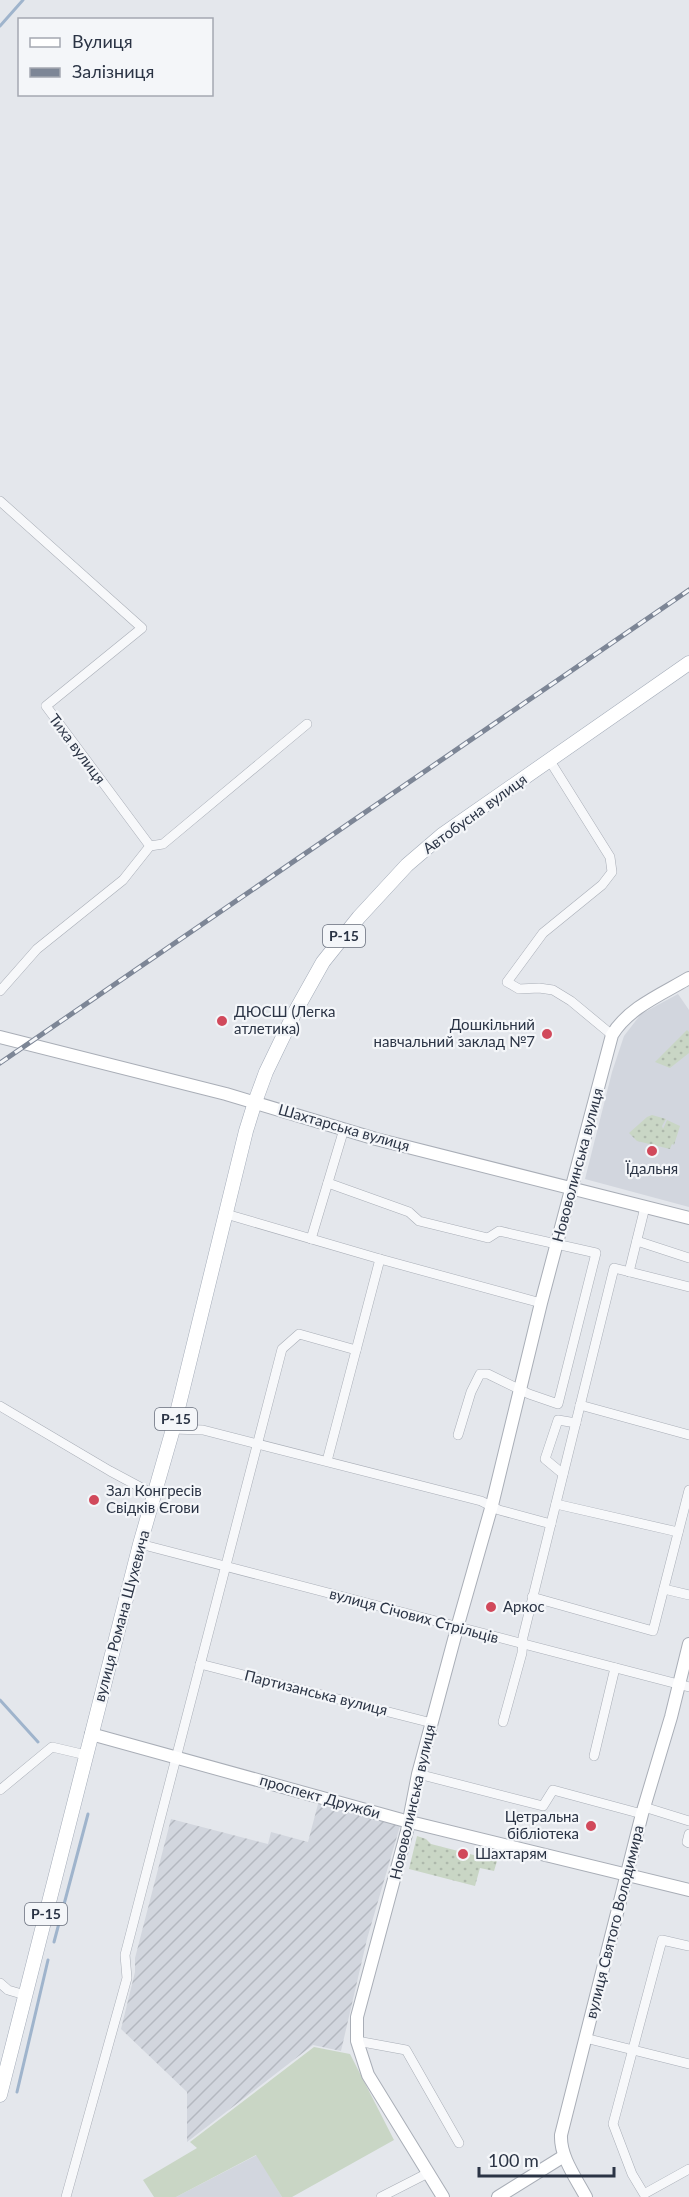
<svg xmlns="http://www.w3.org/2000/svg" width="689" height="2197" font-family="Lato,sans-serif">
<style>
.built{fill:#d2d6de}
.industrial{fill:url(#industrial-furrows)}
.park{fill:url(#park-dots)}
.pitch{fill:#c9d6c5}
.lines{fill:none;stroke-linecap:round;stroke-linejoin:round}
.stream{stroke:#9fb4cc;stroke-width:3}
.street-casing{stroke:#a9aeb7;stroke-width:10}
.secondary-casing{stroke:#a9aeb7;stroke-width:14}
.primary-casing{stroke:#a3abb8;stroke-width:15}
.street{stroke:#f7f8fa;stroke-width:9}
.secondary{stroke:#fff;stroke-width:12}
.primary{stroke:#fff;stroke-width:14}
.rail-casing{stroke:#7d8696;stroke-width:5}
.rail{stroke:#f4f6f9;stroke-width:3;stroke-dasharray:9;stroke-linecap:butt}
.poi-dot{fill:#d1495b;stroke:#f4f6f9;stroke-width:2}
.labels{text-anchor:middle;stroke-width:4.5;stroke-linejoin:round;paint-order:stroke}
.shield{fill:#f4f6f9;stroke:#676e7b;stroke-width:1.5}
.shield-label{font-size:14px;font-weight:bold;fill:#2b3445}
.street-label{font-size:15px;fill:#2b3445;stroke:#f4f6f9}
.poi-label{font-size:15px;fill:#2b3445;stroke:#f4f6f9;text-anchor:start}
</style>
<defs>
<pattern id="industrial-furrows" width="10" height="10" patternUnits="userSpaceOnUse" patternTransform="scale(1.5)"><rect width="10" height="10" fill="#d2d6de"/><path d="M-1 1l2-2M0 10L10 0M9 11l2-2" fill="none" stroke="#b4b8c0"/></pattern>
<pattern id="park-dots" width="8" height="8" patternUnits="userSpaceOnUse" patternTransform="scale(1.5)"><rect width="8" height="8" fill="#c9d6c5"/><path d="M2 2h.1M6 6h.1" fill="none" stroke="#adb8ab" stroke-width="1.8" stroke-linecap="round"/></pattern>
</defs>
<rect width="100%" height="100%" fill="#e4e7ec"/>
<!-- built -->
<g class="built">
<path d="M678,994L689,1010V1207L585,1179L612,1072L624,1036L641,1014Z"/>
<path d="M257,2155L282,2197H176Z"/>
</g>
<!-- industrial -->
<path class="industrial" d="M318,1804L400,1826L367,1939L341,2051L313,2045L187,2142V2092L121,2029L135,1972V1958L171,1819L268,1844L271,1832L308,1842Z"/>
<!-- park -->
<g class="park">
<path d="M687,1030L689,1032V1053L670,1068L655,1062Z"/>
<path d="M652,1115L666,1119L662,1126L663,1129L667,1120L680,1126L674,1145L672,1144L670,1149L637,1141L629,1133L647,1117Z"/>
<path d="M417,1836L426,1839L431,1844L497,1861L494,1871L480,1868L475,1886L409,1869Z"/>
</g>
<!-- pitch -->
<path class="pitch" d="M314,2047L350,2054L394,2140L292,2197H282L256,2155L176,2197H154L143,2180L197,2148L190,2142Z"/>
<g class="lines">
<!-- stream -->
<g class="stream">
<path d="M0,26L23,0"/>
<path d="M0,1700L38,1742"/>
<path d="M54,1942L88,1814"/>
<path d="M17,2092L48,1960"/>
</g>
<!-- street casing -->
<g class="street-casing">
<g id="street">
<path d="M0,501L142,628L46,706L150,846L123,880L37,949L0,991"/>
<path d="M550,761L610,857L612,872L602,885L543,933L507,982L519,989L539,988L553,990L571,1001L612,1035"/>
<path d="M150,846L163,844L307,724"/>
<path d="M328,1183L409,1212L419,1221L488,1238L499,1231L596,1253L558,1404L529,1394L488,1374H480L471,1392L458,1435"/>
<path d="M226,1214L380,1259L541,1303"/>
<path d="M311,1239L344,1129"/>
<path d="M637,1241L689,1258"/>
<path d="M629,1272L645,1207"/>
<path d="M580,1405L689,1435"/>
<path d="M0,1406L110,1471L153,1494"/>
<path d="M173,1429L203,1430L481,1501L499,1510L551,1524"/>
<path d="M327,1461L380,1259"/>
<path d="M563,1474L545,1459L558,1420L576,1423"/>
<path d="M556,1504L678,1532"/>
<path d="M140,1544L689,1687"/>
<path d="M664,1589L689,1595"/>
<path d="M532,1597L653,1631L689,1490"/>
<path d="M200,1664L432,1723"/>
<path d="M503,1722L522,1653L523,1637L614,1268L689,1287"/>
<path d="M594,1756L615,1668"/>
<path d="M418,1774L543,1806L553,1790L642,1814"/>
<path d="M0,1790L52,1747L86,1755"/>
<path d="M644,1807L689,1821"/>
<path d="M689,1834L687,1842L689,1843"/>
<path d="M689,1946L662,1940L613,2124L632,2174L644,2194L689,2169"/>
<path d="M0,1983L8,1990L25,1995"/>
<path d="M585,2038L689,2064"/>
<path d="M357,2041L406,2050L459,2143"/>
<path d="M66,2197L127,1978L125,1955L282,1349L299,1334L356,1350"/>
<path d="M381,2197L428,2173"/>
</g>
</g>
<!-- secondary casing -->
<g class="secondary-casing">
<g id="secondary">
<path d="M0,1037L226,1094L376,1139L689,1218"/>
<path d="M91,1734L402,1820L689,1890"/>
<path d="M443,2197L368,2075L357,2041V2017L407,1831L418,1774L459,1621L492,1505L541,1303L612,1035C628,1008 662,994 689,978"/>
<path d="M498,2197L564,2156"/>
<path d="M586,2197C576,2178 560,2157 561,2135L642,1814L671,1717L689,1644"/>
</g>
</g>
<!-- primary casing -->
<g class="primary-casing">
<path id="primary" d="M0,2095L140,1544L173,1429L246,1131L255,1102L266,1072L295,1012L323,962L359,917L407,865L442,835L689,663"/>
</g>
<!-- street -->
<use href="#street" class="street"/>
<!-- secondary -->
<use href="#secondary" class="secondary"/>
<!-- primary -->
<use href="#primary" class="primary"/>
<!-- rail casing -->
<g class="rail-casing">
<path id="rail" d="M0,1063L689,590"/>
</g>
<!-- rail -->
<use href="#rail" class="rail"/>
</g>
<!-- markers -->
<g class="poi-dot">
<circle cx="222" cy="1021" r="6"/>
<circle cx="547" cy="1034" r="6"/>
<circle cx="652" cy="1151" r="6"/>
<circle cx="94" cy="1500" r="6"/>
<circle cx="491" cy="1607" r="6"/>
<circle cx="591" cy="1826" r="6"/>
<circle cx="463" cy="1854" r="6"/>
</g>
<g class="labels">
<!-- shield labels -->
<g class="shield">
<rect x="323" y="925" width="42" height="22" rx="4.5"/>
<rect x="155" y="1408" width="42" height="22" rx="4.5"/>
<rect x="25" y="1903" width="42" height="22" rx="4.5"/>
</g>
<g class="shield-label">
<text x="344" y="941">Р-15</text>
<text x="176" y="1424">Р-15</text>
<text x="46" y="1919">Р-15</text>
</g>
<!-- street labels -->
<g class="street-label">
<text transform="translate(77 749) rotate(53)" y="5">Тиха вулиця</text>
<text transform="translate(475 814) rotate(-36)" y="5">Автобусна вулиця</text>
<text transform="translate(344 1128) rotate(16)" y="5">Шахтарська вулиця</text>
<text transform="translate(578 1165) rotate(-75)" y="5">Нововолинська вулиця</text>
<text transform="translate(122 1616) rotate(-75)" y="5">вулиця Романа Шухевича</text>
<text transform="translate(414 1616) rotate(15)" y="5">вулиця Січових Стрільців</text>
<text transform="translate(316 1693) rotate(14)" y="5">Партизанська вулиця</text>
<text transform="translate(320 1797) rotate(16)" y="5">проспект Дружби</text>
<text transform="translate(413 1802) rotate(-77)" y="5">Нововолинська вулиця</text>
<text transform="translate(615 1922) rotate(-76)" y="5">вулиця Святого Володимира</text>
</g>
<!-- poi labels -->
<g class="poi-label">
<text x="234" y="1017">ДЮСШ (Легка<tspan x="234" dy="17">атлетика)</tspan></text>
<text x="535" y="1030" text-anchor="end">Дошкільний<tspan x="535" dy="17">навчальний заклад №7</tspan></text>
<text x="652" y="1174" text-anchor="middle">Їдальня</text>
<text x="106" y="1496">Зал Конгресів<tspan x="106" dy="17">Свідків Єгови</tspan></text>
<text x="503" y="1612">Аркос</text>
<text x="579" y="1822" text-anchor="end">Цетральна<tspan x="579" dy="17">бібліотека</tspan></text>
<text x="475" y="1859">Шахтарям</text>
</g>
</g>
<!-- legend -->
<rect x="18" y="18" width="195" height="78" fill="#f4f6f9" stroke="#a4a8b1" stroke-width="1.5"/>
<rect x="30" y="38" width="30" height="9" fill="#ffffff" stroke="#a4a8b1" stroke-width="1.5"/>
<text x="72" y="48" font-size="18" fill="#2b3445">Вулиця</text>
<rect x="30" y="68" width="30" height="9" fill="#7d8696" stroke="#a4a8b1" stroke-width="1.5"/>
<text x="72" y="78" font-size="18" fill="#2b3445">Залізниця</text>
<!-- scale -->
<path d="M479 2167v9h135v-9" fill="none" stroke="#2b3445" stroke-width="3"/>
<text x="488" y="2167" font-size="18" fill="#2b3445" stroke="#f4f6f9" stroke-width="4.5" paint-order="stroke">100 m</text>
</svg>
